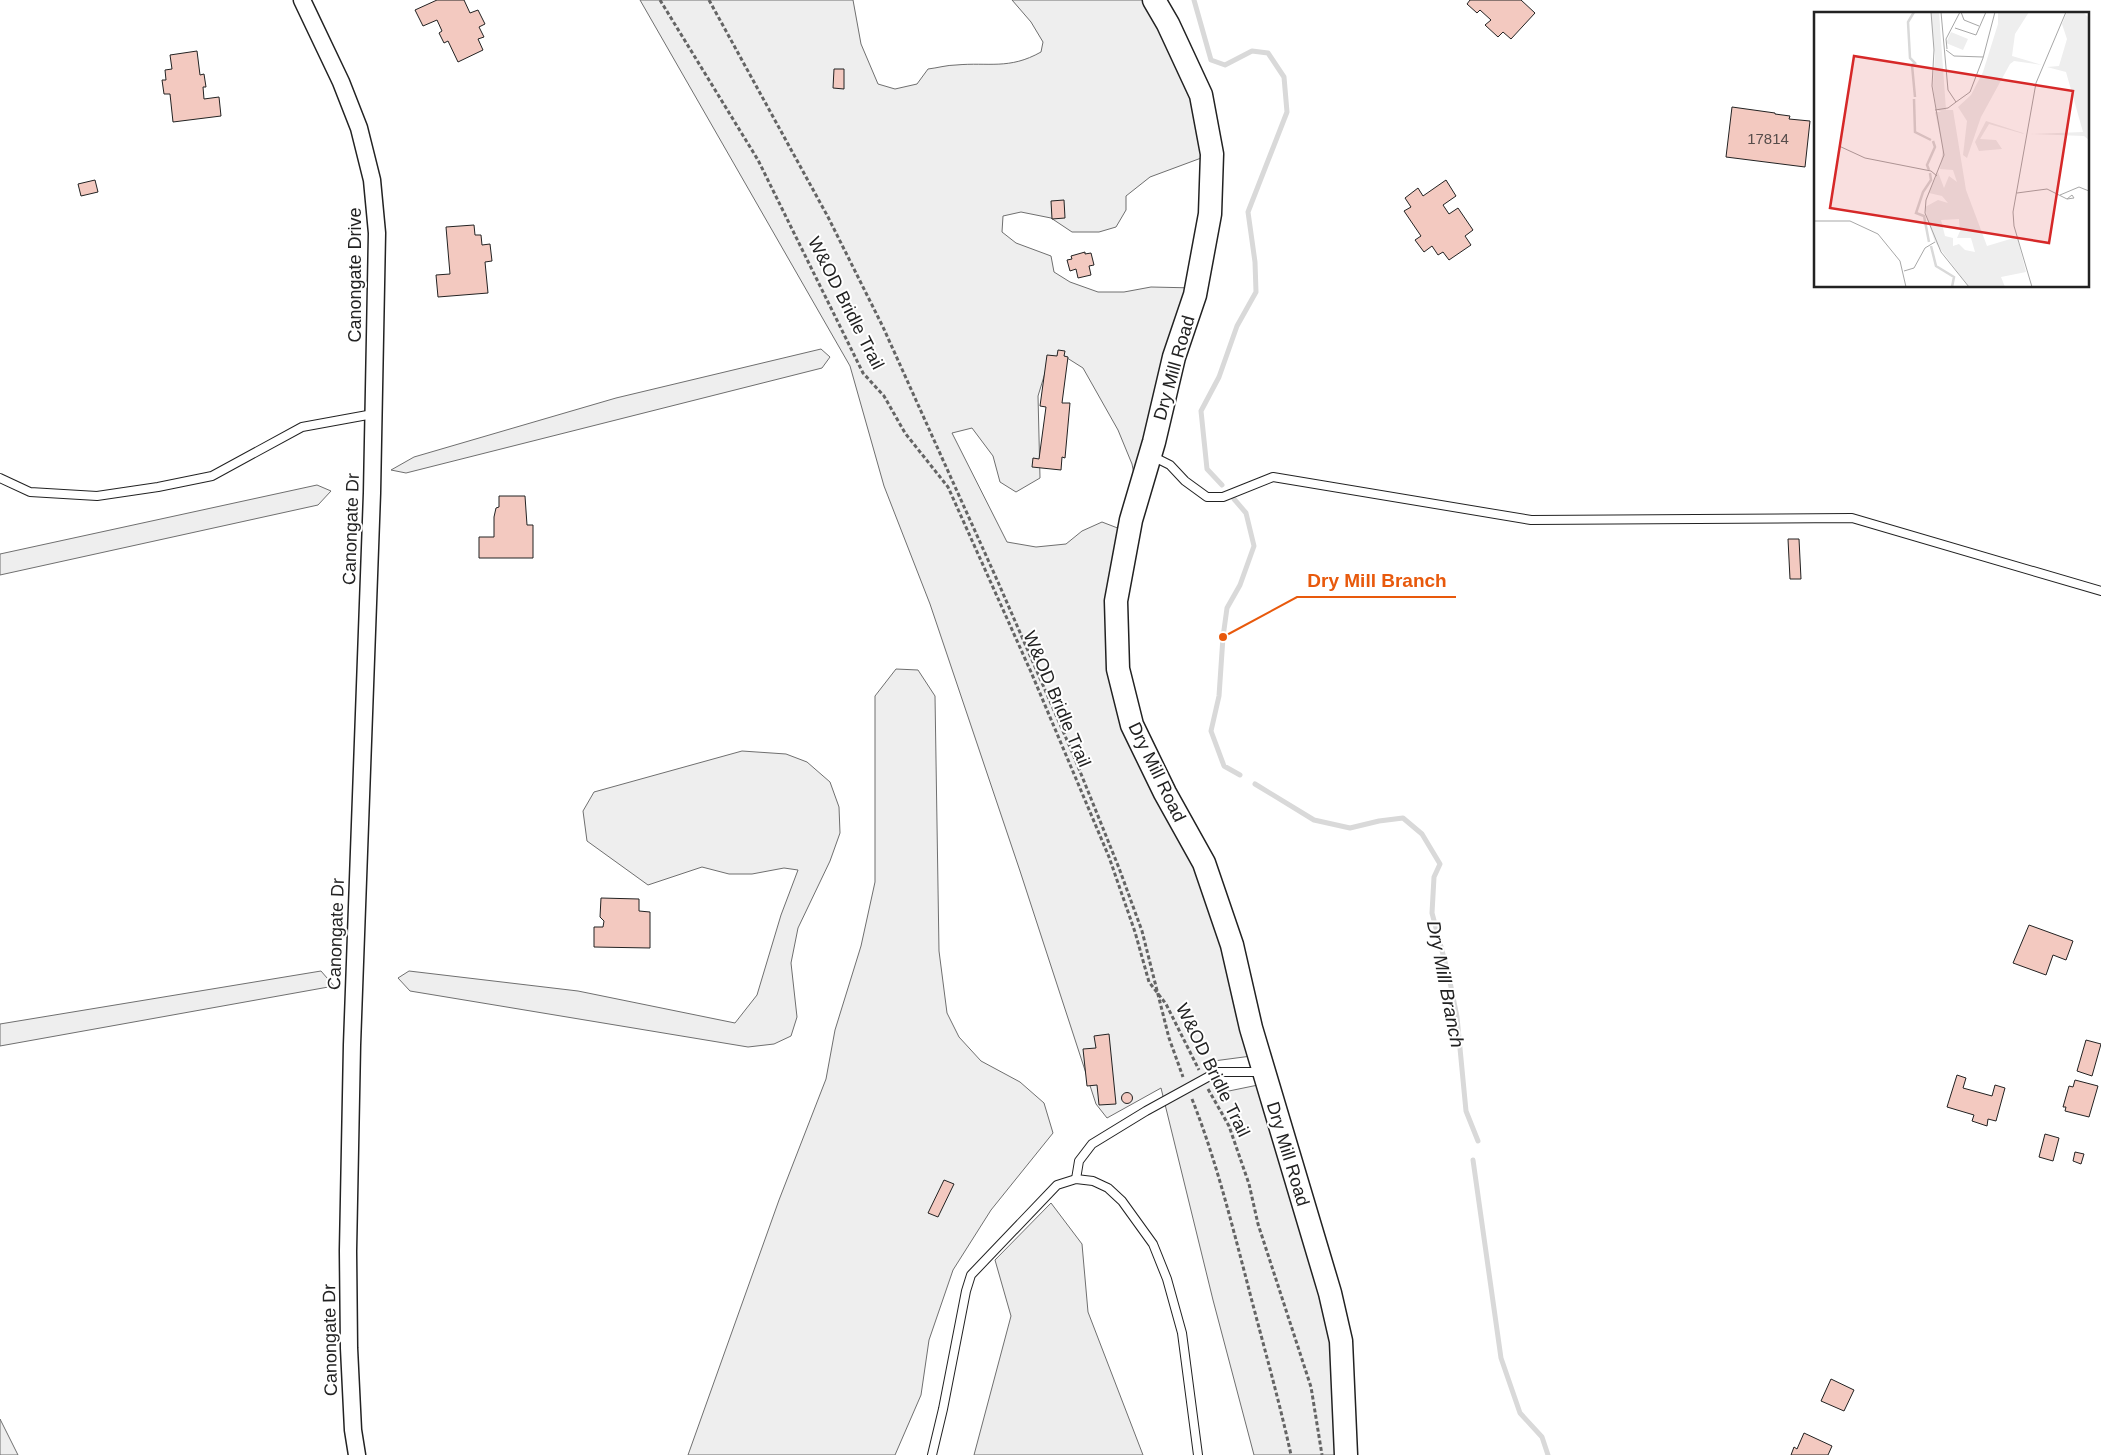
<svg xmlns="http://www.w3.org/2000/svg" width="2101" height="1455" font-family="Helvetica,sans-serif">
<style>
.green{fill:#eee;stroke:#6f6f6f}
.parking{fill:#ededed;stroke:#6f6f6f}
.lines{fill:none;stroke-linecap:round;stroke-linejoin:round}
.stream{stroke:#d9d9d9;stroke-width:5}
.building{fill:#f3c9c0;stroke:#222}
.lane-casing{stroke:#222;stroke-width:10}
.street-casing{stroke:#222;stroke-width:19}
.secondary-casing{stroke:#222;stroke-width:25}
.path{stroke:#646464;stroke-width:3;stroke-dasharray:4 2.5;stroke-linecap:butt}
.lane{stroke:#fff;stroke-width:8}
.street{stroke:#fff;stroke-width:16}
.secondary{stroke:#fff;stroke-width:22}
.labels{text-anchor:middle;stroke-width:4;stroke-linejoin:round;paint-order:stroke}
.number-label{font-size:15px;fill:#564c4a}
.street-label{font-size:18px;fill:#222;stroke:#fff}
.water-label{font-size:19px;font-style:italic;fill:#222;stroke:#fff}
.inset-river{fill:none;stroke:#d9d9d9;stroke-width:2.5}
.inset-road{fill:none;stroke:#a7a7a7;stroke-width:1}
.view{fill:#d62828;fill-opacity:0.15;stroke:#d62828;stroke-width:2.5}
.inset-edge{fill:none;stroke:#222;stroke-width:2.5}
.leader{fill:none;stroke:#e8590c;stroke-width:2}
.callout-dot{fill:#e8590c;stroke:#fff;stroke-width:2}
.callout-label{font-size:19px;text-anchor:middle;font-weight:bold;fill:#e8590c;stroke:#fff;stroke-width:4;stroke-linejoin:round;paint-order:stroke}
</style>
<rect width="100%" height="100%" fill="#fff"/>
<!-- green -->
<g class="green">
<path d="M640,0H853L861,44L878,84L895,89L917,84L928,69C937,68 947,65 956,65C989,62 1009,70 1041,52L1043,42L1031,22L1012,0H1154L1212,154L1150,177L1126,196V210L1116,227L1099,232H1072L1051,218L1021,212L1003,216L1002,232L1016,243L1051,256L1054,272L1070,282L1098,292H1124L1151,287L1196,288L1138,494L1132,464L1118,430L1083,368L1064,356L1049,360L1038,396L1040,478L1016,492L1000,482L993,456L972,428L952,433L1007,542L1036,547L1066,544L1082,531L1102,522L1128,532L1117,664L1204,863L1259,1055L1206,1062L1224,1092L1258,1085L1323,1295L1337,1384V1455H1254L1213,1300L1161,1088L1107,1118L1096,1104L1020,871L930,604L884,486L850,366Z"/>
<path d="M821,349L830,357L822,368L406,473L391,470L414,457L616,398Z"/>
<path d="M317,485L331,491L318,505L0,575V554Z"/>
<path d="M896,669L918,670L935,696L939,951L947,1013L959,1037L981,1061L1020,1082L1044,1103L1053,1133L991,1210L953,1270L929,1340L921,1395L895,1455H688L779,1200L826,1079L835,1030L861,946L875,882V696Z"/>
<path d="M742,751L786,754L807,762L830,782L839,807L840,833L830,861L798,928L791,963L797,1017L791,1036L774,1044L748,1047L410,991L398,978L409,971L578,991L735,1023L757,995L781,915L798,870L784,868L752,874H729L702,867L648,885L587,841L583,811L594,792Z"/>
<path d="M321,971L334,986L0,1046V1024Z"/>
<path d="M0,1419L18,1455H0Z"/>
</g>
<!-- parking -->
<path class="parking" d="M1051,1203L1082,1244L1088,1312L1143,1455H974L1011,1316L995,1260Z"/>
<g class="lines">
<!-- stream -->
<g class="stream">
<path d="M1194,0L1211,60L1225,65L1252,51L1268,53L1284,77L1287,112L1248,212L1255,262L1256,292L1237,326L1219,377L1201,411L1207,469L1222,485"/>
<path d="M1234,499L1246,513L1254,546L1240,585L1227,608L1223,637L1219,696L1211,731L1224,766L1240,775"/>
<path d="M1255,784L1314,820L1350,828L1379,821L1403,818L1422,834L1440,864L1434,877L1432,913L1449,977L1457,1017L1466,1111L1478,1141"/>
<path d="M1473,1160L1501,1358L1520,1413L1542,1437L1548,1455"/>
</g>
</g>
<!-- building -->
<g class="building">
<path d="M437,0H464L470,13L478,10L485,24L479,27L484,37L478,39L483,50L458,62L448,41L444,43L439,33L442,31L437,20L423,26L415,10Z"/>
<path d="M1470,0H1521L1535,13L1511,39L1503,32L1498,37L1485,25L1491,20L1480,10L1477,13L1467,4Z"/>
<path d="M197,51L200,75L204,74L206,87H203L204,99L219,97L221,116L173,122L170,94H164L162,80H166L165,70L172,69L170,55Z"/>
<path d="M834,69H844V89L833,88Z"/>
<path d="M1732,107L1775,113V114L1790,116L1789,119L1810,121L1805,167L1726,157Z"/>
<path d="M95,180L98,192L81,196L78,184Z"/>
<path d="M1446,180L1456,196L1443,205L1449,214L1458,208L1473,230L1465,236L1471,245L1449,260L1443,252L1438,255L1432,246L1424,252L1415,240L1421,236L1404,211L1411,207L1405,198L1418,188L1423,196Z"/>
<path d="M1064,200L1065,218L1052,219L1051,201Z"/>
<path d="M474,225L475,235H481L482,245L490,244L492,261L485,262L488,293L438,297L436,275L450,274L446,227Z"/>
<path d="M1085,252V254L1091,253L1094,265L1089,266L1091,275L1078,278L1076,269L1070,271L1067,260L1072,259L1071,256Z"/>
<path d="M1058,350L1065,351L1064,356L1068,357L1062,403H1070L1065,458L1062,457L1061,470L1032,467L1033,458L1039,459L1046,407L1040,406L1047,355L1057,356Z"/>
<path d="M499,496H525L527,525H533V558H479V537H494V517L496,508L499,507Z"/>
<path d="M1788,539H1799L1801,579H1790Z"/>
<path d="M601,898L639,899V911L650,912V948L594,947V927H603L604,921L600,917Z"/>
<path d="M2029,925L2073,941L2066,960L2053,955L2046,975L2013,963Z"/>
<path d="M1109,1034L1116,1104L1099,1105L1097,1085L1087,1086L1083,1049L1096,1048L1094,1036Z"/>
<path d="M2086,1040L2101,1044L2092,1076L2077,1071Z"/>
<path d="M1957,1075L1966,1078L1963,1088L1992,1096L1995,1085L2005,1088L1996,1121L1988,1119L1987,1126L1972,1121L1974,1115L1947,1107Z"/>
<path d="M2075,1080L2098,1086L2089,1117L2065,1111L2066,1107H2063L2069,1086L2073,1087Z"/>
<circle cx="1127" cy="1098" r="5.5"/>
<path d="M2045,1134L2059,1138L2053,1161L2039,1157Z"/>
<path d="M2075,1152L2084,1154L2081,1164L2073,1161Z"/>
<path d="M944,1180L954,1184L938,1217L928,1213Z"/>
<path d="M1831,1379L1854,1390L1844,1411L1821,1401Z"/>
<path d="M1804,1433L1832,1446L1828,1455H1791L1794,1447L1797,1449Z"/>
</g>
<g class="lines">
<!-- lane casing -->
<g class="lane-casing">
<g id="lane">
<path d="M1152,456L1170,465L1185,481L1207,497H1223L1273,477L1531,520L1852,518L2101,591"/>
<path d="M0,478L30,492L97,496L158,487L212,476L302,427L373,414"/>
<path d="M1076,1179L1079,1161L1092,1144L1146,1111L1217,1072H1261"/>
<path d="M932,1455L943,1409L966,1291L971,1275L1057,1185L1076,1179L1093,1181L1108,1188L1122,1201L1153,1244L1167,1279L1182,1333L1198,1455"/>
</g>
</g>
<!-- street casing -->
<g class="street-casing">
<path id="street" d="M302,0L341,82L359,128L372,180L377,233L372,493L352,1045L348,1251L349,1348L353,1430L357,1455"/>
</g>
<!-- secondary casing -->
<g class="secondary-casing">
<path id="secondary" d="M1154,0L1168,24L1201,95L1212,154L1210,214L1195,295L1174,357L1154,442L1131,520L1116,601L1118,669L1132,725L1165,793L1204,863L1232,945L1251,1028L1330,1293L1341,1341L1346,1455"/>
</g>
<!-- path -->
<g class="path">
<path d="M660,0L758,160L863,373L884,396L905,433L948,487L1031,672L1109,857L1135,932L1149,982L1166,1004L1199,1070"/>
<path d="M709,0L828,217L883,327L998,582L1073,754L1119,868L1142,931L1169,1038L1183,1077"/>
<path d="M1208,1089L1229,1126L1249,1184L1258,1224L1311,1387L1322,1455"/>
<path d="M1192,1099C1215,1157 1230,1217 1246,1278C1261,1337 1278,1395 1291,1455"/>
</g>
<!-- lane -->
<use href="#lane" class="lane"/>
<!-- street -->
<use href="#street" class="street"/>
<!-- secondary -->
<use href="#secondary" class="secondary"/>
</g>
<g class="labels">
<!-- number labels -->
<g class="number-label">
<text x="1768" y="144">17814</text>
</g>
<!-- street labels -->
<g class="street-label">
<text transform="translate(355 275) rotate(-90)" y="6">Canongate Drive</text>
<text transform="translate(846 303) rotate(63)" y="6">W&amp;OD Bridle Trail</text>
<text transform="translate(1174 368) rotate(-74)" y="6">Dry Mill Road</text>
<text transform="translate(351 529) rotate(-88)" y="6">Canongate Dr</text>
<text transform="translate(1057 699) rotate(67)" y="6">W&amp;OD Bridle Trail</text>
<text transform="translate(1157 772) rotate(64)" y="6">Dry Mill Road</text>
<text transform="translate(336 934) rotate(-88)" y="6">Canongate Dr</text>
<text transform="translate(1213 1070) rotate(64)" y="6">W&amp;OD Bridle Trail</text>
<text transform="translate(1288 1154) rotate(73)" y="6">Dry Mill Road</text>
<text transform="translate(330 1340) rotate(-91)" y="6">Canongate Dr</text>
</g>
<!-- water labels -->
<g class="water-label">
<text transform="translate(1446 984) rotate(79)" y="7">Dry Mill Branch</text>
</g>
</g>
<!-- overview -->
<g transform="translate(1814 12)">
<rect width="275" height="275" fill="#fff"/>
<path d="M117,0H125L132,98H139L152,178L173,234L203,225L212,260L187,265L191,275H155L121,230L114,209L111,195L124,188L134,191L128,184L115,181L124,160L130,176L135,164L143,170L139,158L126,157L129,136L121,100H127L122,97L119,74L121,44ZM145,207L146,219L143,226H157L161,240L151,238L145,232L139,234V226L131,224L127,208ZM184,0H215L201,22L198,44L228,53L200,49L196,52L167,105L153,146L149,143L153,109L144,95L157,83L169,60L184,12ZM253,0H269L275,6V128L270,124L216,122L269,120L252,60L233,55L245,54L253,27L248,12ZM137,20L154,27L149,38L132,31ZM172,109L209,121L210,122L175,112L166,127L182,128L188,137L165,139L161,130Z" fill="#eee" fill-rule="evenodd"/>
<path class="inset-river" d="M100,0L94,10L96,46L101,51L98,53L101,85M100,87L101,120L117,128M115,158L113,153L121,135L119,129M115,230L110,204L102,201L109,180L117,168L116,161M117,234L122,254L140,265L138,275"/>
<path class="inset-road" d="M117,0L120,38L118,74L130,143L112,188L111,201L127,240L155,275M127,0L134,78L142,90L156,80L169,46L181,0M147,0L150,8L165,14M141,16L162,23L172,0M133,37L132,27L146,0M132,38L140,44L169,45M121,98L134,96L142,90M25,134L51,146L117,159L123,164M203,181L233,177L253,187L258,183L260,186L253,187M246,183L265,175L275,179M0,209H36L64,222L86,249L92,275M90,259L100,256L111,236L121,230M218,275L200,214L199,200L222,71L252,0"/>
<path class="view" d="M40,44L259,79L235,231L16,196Z"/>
<rect width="275" height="275" class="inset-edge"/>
</g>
<!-- callouts -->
<path class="leader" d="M1223 637L1297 597H1456"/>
<circle class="callout-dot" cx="1223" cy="637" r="5"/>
<g class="callout-label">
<text x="1377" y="587">Dry Mill Branch</text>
</g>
</svg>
